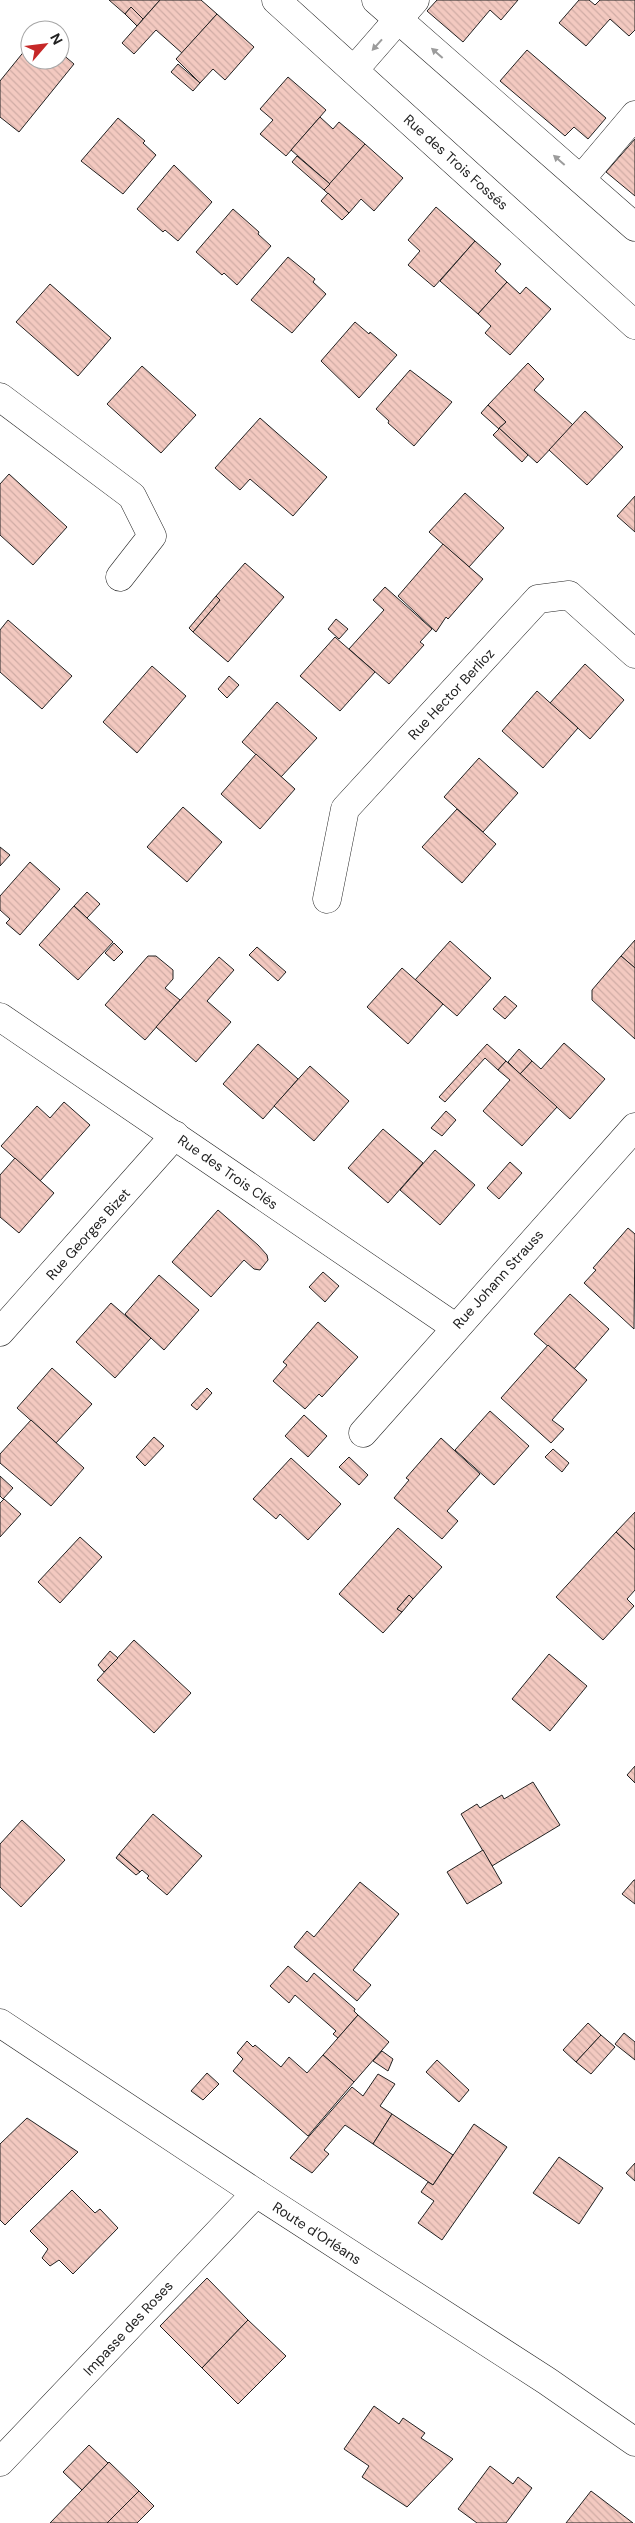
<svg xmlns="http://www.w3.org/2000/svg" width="635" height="2523" font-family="'DM Sans',sans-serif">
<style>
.building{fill:url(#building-back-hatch);stroke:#222}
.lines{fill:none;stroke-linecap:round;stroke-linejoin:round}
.street-casing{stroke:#222;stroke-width:29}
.primary-casing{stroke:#222;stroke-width:29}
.street{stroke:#fff;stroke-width:28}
.primary{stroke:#fff;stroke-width:28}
.oneway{fill:#9c9c9c}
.labels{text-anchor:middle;stroke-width:4;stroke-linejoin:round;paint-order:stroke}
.street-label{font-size:14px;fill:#222;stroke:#fff}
</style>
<defs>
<pattern id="building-back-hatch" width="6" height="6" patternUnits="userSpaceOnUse" patternTransform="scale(1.25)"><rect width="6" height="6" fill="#f3c9c0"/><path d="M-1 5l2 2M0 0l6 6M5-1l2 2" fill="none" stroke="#d0aca5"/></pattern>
</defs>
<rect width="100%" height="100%" fill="#fff"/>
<!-- building -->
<g class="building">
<path d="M109,0H160L143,19L131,7L125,14Z"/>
<path d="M160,0H201L217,14L182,53L156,30L134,54L122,43Z"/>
<path d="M437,0H518L501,20L490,10L463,42L427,11Z"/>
<path d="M579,0H589L595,5L600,0H635V30L629,36L610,19L586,46L559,23Z"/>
<path d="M131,7L143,19L137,26L125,14Z"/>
<path d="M217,14L254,47L225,80L213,69L200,83L176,59Z"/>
<path d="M30,44V60H60V52L74,64L19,132L0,117V81Z"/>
<path d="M527,50L606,118L588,139L574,127L565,136L500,81Z"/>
<path d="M178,64L200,83L193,91L171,72Z"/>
<path d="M288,77L326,110L286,156L260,134L273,120L260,109Z"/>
<path d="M320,117L333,129L339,122L365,144L330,184L291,150Z"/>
<path d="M118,118L145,141L143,143L156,155L123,194L81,161Z"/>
<path d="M635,139V196L606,172Z"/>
<path d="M365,144L403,178L374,211L361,199L349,213L324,190Z"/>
<path d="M297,156L330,184L324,190L292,162Z"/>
<path d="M174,165L212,202L178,241L165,230L163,232L137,209Z"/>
<path d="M328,193L349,213L342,220L321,201Z"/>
<path d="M436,207L475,241L434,287L408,265L420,251L408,240Z"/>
<path d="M233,209L259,232L258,234L271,246L237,285L224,273L222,275L196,252Z"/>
<path d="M475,241L501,264L495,271L507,282L478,314L440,281Z"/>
<path d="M288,257L315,279L313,282L326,294L292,333L251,300Z"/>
<path d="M507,282L520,294L526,287L551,309L510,355L485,333L491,326L478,314Z"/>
<path d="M50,284L111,338L78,376L16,322Z"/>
<path d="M355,322L369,334L370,332L397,355L359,398L321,361Z"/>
<path d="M528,363L544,379L534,390L573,425L537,463L499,428L506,422L488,405Z"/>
<path d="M142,366L196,415L161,453L107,404Z"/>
<path d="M410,370L452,402L414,446L388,423L389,421L376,409Z"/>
<path d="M488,405L506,422L499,428L528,455L522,462L493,435L499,429L481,413Z"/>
<path d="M585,411L623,447L587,485L549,450Z"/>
<path d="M260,418L327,477L293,516L250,479L240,490L215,468Z"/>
<path d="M9,474L67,527L33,565L0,535V484Z"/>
<path d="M465,493L504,528L469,567L429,532Z"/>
<path d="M635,496V532L617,516Z"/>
<path d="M443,544L483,579L448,619L446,617L436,632L398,596Z"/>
<path d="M245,563L284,597L228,662L193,632L220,600L216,596Z"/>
<path d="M385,587L432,629L420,642L424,645L389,684L349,649L384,610L373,600Z"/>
<path d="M216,596L220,600L193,632L189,628Z"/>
<path d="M336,619L348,629L339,639L328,629Z"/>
<path d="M8,620L72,676L42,709L0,672V630Z"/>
<path d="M335,637L375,672L340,711L300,676Z"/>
<path d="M585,664L624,700L590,739L550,703Z"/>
<path d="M152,666L186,696L137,753L103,722Z"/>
<path d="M229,676L239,685L227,698L218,689Z"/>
<path d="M537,691L578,728L543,768L502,731Z"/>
<path d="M277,702L317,738L281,777L242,742Z"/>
<path d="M256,754L295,789L260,829L221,794Z"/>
<path d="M479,758L518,793L483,832L444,797Z"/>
<path d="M183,807L222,842L187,882L147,847Z"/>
<path d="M457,809L496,844L462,883L422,847Z"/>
<path d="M0,847L10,855L0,866Z"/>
<path d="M30,862L60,889L20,935L6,923L10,919L0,910V896Z"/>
<path d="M87,892L100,904L87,918L74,906Z"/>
<path d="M74,906L113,942L78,980L39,945Z"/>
<path d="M635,940V968L621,956Z"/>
<path d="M450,941L491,978L457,1016L415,980Z"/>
<path d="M114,943L123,952L114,961L105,953Z"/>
<path d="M257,947L286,972L278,981L249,955Z"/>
<path d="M148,956H156L173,970V979L165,988L180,1000L145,1040L105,1005Z"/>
<path d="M621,956L635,968V1039L592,1000V990Z"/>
<path d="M219,957L234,970L207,1001L231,1022L196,1062L156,1027Z"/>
<path d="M402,968L443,1004L408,1044L367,1007Z"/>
<path d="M505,996L517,1006L505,1019L493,1009Z"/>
<path d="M564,1043L605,1079L570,1119L520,1074L532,1061L541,1069Z"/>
<path d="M258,1044L298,1079L263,1119L223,1084Z"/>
<path d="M487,1044L506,1061L498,1070L485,1058L445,1102L439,1097Z"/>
<path d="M519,1049L532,1061L520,1074L508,1062Z"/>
<path d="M506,1061L557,1107L522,1146L483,1111L510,1080L498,1070Z"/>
<path d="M310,1066L349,1101L314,1141L274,1106Z"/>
<path d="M64,1102L90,1125L40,1181L1,1146L37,1106L50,1118Z"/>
<path d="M446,1111L456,1120L442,1136L431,1128Z"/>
<path d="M383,1129L423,1163L388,1203L348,1168Z"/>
<path d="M435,1150L475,1185L440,1225L400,1190Z"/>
<path d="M15,1158L54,1193L19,1233L0,1217V1175Z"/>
<path d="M510,1162L522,1173L499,1199L487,1188Z"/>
<path d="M218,1210L258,1245L267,1255L268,1260L260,1270L254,1269L244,1260L211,1297L172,1262Z"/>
<path d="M628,1228L635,1234L634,1329L584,1283L596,1270L593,1268Z"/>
<path d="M323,1272L339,1286L325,1302L309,1287Z"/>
<path d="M159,1275L199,1310L164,1350L125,1314Z"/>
<path d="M570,1294L609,1329L574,1369L534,1334Z"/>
<path d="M111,1303L151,1338L115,1378L76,1342Z"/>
<path d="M318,1322L358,1357L322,1397L319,1394L305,1409L273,1381L287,1365L283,1362Z"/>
<path d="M548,1345L587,1380L552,1420L564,1429L551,1443L501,1398Z"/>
<path d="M52,1368L92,1404L56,1443L17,1408Z"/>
<path d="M207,1388L212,1393L197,1410L191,1405Z"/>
<path d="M490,1411L529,1446L494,1485L455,1450Z"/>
<path d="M304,1415L327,1436L308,1457L285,1436Z"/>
<path d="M31,1420L84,1468L51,1506L0,1463V1454Z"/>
<path d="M154,1437L164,1446L145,1466L136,1457Z"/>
<path d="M441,1438L480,1474L447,1511L458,1521L442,1539L394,1498L409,1480L406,1478Z"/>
<path d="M553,1449L569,1463L562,1472L545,1457Z"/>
<path d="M349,1457L368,1475L359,1485L339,1467Z"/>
<path d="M291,1458L341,1504L308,1540L280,1514L276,1519L253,1499Z"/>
<path d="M0,1476L13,1488L3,1499L0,1496Z"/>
<path d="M4,1499L21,1514L0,1537V1503Z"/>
<path d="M635,1512V1550L616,1532Z"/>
<path d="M398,1528L442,1567L413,1599L409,1595L397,1609L402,1612L383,1633L339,1594Z"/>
<path d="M616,1532L635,1550V1590L627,1599L634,1606L603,1640L556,1597Z"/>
<path d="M80,1537L102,1557L60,1603L38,1582Z"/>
<path d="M409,1595L413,1599L402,1612L397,1609Z"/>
<path d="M134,1640L191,1693L154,1733L97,1680Z"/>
<path d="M110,1651L118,1658L104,1672L98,1665Z"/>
<path d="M549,1654L587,1686L550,1731L512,1699Z"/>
<path d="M635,1766V1783L627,1775Z"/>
<path d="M533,1782L560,1825L492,1866L461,1814L477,1804L480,1808L502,1795L504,1799Z"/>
<path d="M153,1814L202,1856L167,1895L147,1878L149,1876L142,1870L140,1872L119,1854Z"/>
<path d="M22,1820L65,1860L21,1907L0,1887V1844Z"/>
<path d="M483,1850L502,1883L467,1904L447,1872Z"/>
<path d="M119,1854L140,1872L136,1875L116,1858Z"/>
<path d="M634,1880H635V1904L622,1894Z"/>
<path d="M360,1882L399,1914L353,1970L371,1985L357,2001L294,1947L307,1931L314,1937Z"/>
<path d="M288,1966L307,1982L314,1973L355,2009L354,2011L358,2015L338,2038L333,2034L336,2031L295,1995L289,2003L270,1986Z"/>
<path d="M358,2015L389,2042L354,2082L323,2055Z"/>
<path d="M588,2023L601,2035L576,2062L563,2050Z"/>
<path d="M624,2033L635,2042V2060L615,2044Z"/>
<path d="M601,2035L615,2047L591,2074L576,2062Z"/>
<path d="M247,2041L253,2047L255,2045L281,2067L289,2057L307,2073L323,2055L354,2082L308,2136L233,2071L243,2059L237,2053Z"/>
<path d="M382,2051L393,2059L388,2071L373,2061Z"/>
<path d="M437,2060L469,2090L459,2102L426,2072Z"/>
<path d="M207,2073L219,2084L203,2100L191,2091Z"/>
<path d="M378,2074L395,2084L380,2106L392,2114L373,2144L345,2125L324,2150L329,2154L312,2173L290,2158L352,2087L363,2096Z"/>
<path d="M392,2114L453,2155L433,2185L373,2144Z"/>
<path d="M27,2118L78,2152L5,2225L0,2220V2144Z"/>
<path d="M474,2124L507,2147L442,2240L418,2223L434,2201L421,2192L428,2182L433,2185Z"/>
<path d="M559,2157L603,2188L579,2224L533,2193Z"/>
<path d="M635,2163V2181L626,2173Z"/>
<path d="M72,2190L95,2213L100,2209L118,2228L73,2274L59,2260L50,2266L42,2258L48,2249L30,2231Z"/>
<path d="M207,2278L248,2320L202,2368L160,2326Z"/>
<path d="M248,2320L286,2356L238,2404L202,2368Z"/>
<path d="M374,2406L399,2424L403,2418L425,2433L421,2438L453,2459L407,2507L362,2477L369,2466L344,2449Z"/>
<path d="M89,2445L108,2463L82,2490L63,2472Z"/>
<path d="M109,2462L139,2491L107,2523H50Z"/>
<path d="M490,2466L513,2484L518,2477L532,2488L506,2523H477L458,2509Z"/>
<path d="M139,2491L154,2506L137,2523H107Z"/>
<path d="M591,2491L599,2497L633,2523H566Z"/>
</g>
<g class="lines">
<!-- street casing -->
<g class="street-casing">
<g id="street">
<path d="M276,0L635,325"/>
<path d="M376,0L635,227"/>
<path d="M354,70L415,0"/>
<path d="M581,179L635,115"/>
<path d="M0,397L132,496L152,536L120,577"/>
<path d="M327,899L345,809L538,599L569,595L635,654"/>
<path d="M0,1017L455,1327"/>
<path d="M0,1332L175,1135"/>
<path d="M363,1433L635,1127"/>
<path d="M0,2462L256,2193"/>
</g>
</g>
<!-- primary casing -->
<g class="primary-casing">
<path id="primary" d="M0,2023L256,2193L547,2381L635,2442"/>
</g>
<!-- street -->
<use href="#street" class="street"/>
<!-- primary -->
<use href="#primary" class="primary"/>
</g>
<!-- one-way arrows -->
<defs><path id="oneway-solid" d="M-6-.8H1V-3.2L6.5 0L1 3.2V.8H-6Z" transform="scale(1.25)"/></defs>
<g class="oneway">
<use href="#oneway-solid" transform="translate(377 45) rotate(132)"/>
<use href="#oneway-solid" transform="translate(437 53) rotate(-139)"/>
<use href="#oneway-solid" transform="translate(559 160) rotate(-139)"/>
</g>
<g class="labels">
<!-- street labels -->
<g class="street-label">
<text transform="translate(456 162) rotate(42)" y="5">Rue des Trois Fossés</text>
<text transform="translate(451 694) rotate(-47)" y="5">Rue Hector Berlioz</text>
<text transform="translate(228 1172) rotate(35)" y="5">Rue des Trois Clés</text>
<text transform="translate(88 1234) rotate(-48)" y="5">Rue Georges Bizet</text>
<text transform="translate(498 1279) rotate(-48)" y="5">Rue Johann Strauss</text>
<text transform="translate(317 2233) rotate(33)" y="5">Route d'Orléans</text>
<text transform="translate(128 2328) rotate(-47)" y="5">Impasse des Roses</text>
</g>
</g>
<!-- north arrow -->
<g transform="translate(45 45) rotate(62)"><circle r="24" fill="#ffffff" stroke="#a7a7a7"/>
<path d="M0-4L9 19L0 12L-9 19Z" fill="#c62828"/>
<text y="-8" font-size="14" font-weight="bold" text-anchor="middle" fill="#222222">N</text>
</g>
</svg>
